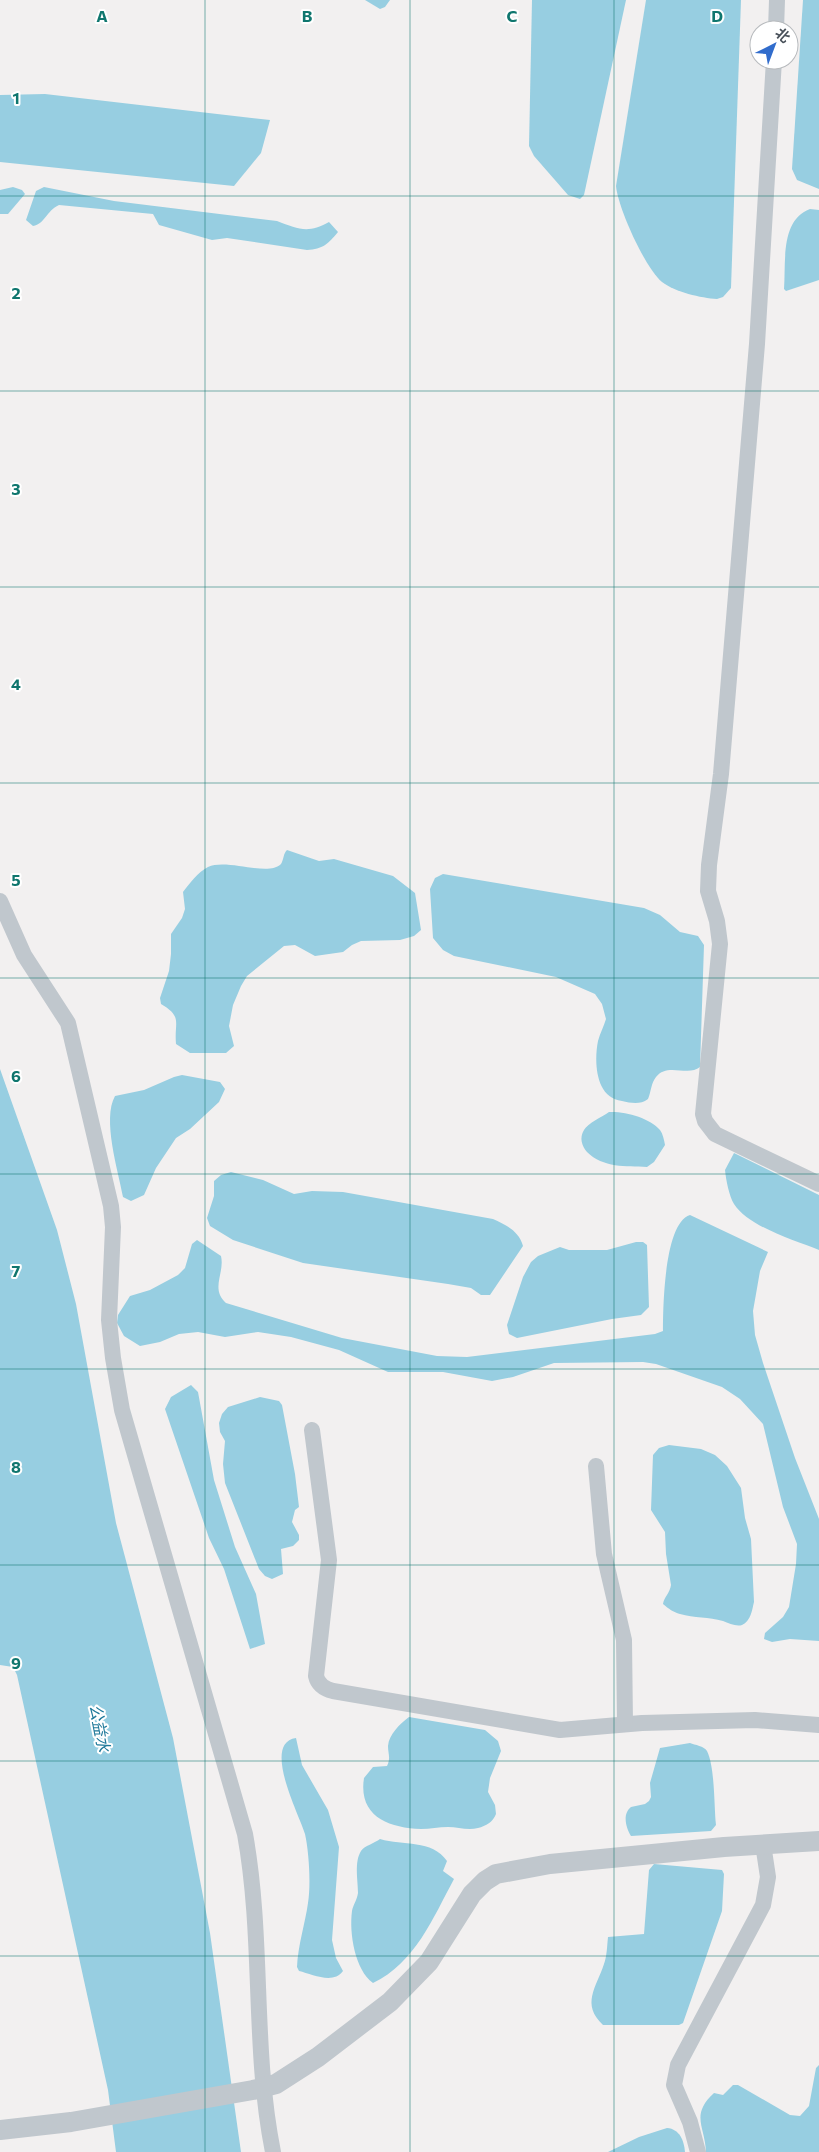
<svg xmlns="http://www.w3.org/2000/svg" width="819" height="2152" font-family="Commissioner,'Noto Sans SC',sans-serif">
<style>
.water{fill:#97cee1}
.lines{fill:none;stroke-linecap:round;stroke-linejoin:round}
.minor{stroke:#c0c7cd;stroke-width:16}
.tertiary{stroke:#c0c7cd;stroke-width:20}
.grid{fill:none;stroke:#0f766e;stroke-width:1;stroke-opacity:0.55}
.labels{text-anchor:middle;stroke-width:4;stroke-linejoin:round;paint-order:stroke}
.water-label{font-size:16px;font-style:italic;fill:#1f799a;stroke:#fff}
.grid-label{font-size:16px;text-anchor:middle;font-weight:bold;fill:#0f766e;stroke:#fff;stroke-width:4;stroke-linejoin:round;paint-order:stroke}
</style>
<rect width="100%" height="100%" fill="#f2f0f0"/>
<!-- water -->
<g class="water">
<path d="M365,0H390L385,7L380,9Z"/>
<path d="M532,0H626L584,195L580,199L568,195L534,156L529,146Z"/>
<path d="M646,0H741L731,288L723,297L717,299C701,298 675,292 662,282C645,268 618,208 616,186Z"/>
<path d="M803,0H819V189L797,180L792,169Z"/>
<path d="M45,94L270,120L261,153L234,186L0,162V95Z"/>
<path d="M13,187L22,190L25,194L8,214H0V190Z"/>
<path d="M44,187L114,201L277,221C298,229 308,234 329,222L338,232C328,244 323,249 307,250L227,238L212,240L159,225L153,214L59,205C46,211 45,224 33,226L26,220L36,191Z"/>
<path d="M810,209L819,210V280L786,291L784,289C786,263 780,220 810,209Z"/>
<path d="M287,850L319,861L334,859L393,876L415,893L421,930L414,936L400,940L361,941L352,945L343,952L315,956L295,945L284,946L247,976L241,986L233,1005L229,1026L234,1046L226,1053H190L176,1044C174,1022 183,1017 161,1004L160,998L169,971L171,954V934L182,918L185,909L183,892C190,883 198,872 208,867C227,858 268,877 281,864C284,859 283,854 287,850Z"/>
<path d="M443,874L644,908L660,915L680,932L698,936L704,945L700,1067C688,1077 667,1062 656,1077C651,1083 651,1092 648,1099C640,1105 631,1103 622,1101C595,1098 594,1061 598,1041C600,1033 604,1026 606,1019L602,1004L595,994L556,977L454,956L443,950L433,938L430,889L435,878Z"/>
<path d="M0,1069L57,1230L76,1304L116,1523L173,1738L210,1933L241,2152H116L108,2090L17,1675L13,1667L0,1665Z"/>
<path d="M182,1075L220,1082L225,1089L219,1102L190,1129L176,1138L156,1168L144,1195L131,1201L123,1197C118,1170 102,1119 115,1096L144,1090L174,1077Z"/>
<path d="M609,1112C625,1111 650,1118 660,1130C663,1134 664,1140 665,1145L654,1162L647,1167C626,1166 603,1168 587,1152C582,1146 579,1138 584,1130C588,1123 602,1117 609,1112Z"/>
<path d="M734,1153L819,1195V1250C794,1240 749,1227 734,1204C729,1196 726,1180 725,1170Z"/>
<path d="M231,1172L263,1180L294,1194L312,1191L343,1192L493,1219C506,1225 519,1231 523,1246L490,1295H481L471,1288L448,1284L303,1263L233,1240L210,1226L207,1218L214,1196V1181L221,1175Z"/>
<path d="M690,1215L768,1252L760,1271L756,1294L753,1311L755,1335L763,1363L795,1458L819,1519V1641L790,1639L772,1642L764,1639L765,1633L783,1617L789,1607L796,1564L797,1544L783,1507L763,1424L740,1399L722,1387L656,1364L643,1362L554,1363L513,1377L492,1381L443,1372H388L339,1350L291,1337L258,1332L225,1337L198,1332L179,1334L160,1342L140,1346L124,1336L117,1323L118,1315L130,1296L150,1290L178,1275L185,1268L192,1244L197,1240L221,1256C225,1273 210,1289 226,1303L342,1338L437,1356L467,1357L655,1334L663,1331C663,1308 664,1223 690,1215Z"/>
<path d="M636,1242H643L647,1245L649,1307L641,1315L612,1319L517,1338L509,1334L507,1325L523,1277L531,1262L538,1256L560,1247L569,1250H607Z"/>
<path d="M191,1385L198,1392L214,1480L235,1547L256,1594L265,1644L250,1649L224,1569L209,1538L165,1409L171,1397Z"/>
<path d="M260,1397L279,1401L282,1405L295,1474L299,1507L295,1510L292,1522L299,1535V1540L293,1546L281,1549L283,1574L272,1579L265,1576L259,1569L225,1483L223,1464L225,1441L220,1432L219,1423L222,1414L228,1407Z"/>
<path d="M669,1445L701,1449L715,1455L727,1466L741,1488L745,1518L751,1539L754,1602C752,1610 751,1621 742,1625C736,1627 729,1623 723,1621C709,1617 694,1618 680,1614C673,1612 669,1609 663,1604C664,1597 670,1593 671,1585L666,1554L665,1532L651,1510L653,1455L659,1448Z"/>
<path d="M409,1717L485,1730L498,1741L501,1751L490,1778L488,1792L495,1805L496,1814C493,1822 486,1826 478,1828C468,1831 458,1827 448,1827C439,1827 430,1829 421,1829C388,1828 358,1816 364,1778L373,1767L387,1766C391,1758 388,1754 388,1746C389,1734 400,1724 409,1717Z"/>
<path d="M296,1738L302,1765L328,1810L339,1847L332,1940L336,1958L343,1971C333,1985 312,1974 299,1971L297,1967C298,1945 305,1924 308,1903C311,1885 309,1852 305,1834C300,1816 261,1743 296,1738Z"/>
<path d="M690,1743C695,1745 704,1746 707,1751C715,1767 714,1807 716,1825L711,1831L631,1836C626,1828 622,1814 631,1807L645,1804L649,1801L651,1797L650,1783L660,1748Z"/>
<path d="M380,1839C403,1846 432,1839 447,1861L443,1871L454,1879C433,1918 415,1963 373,1983C355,1970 349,1933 352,1911C353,1905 357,1900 358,1893C358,1880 354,1862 361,1851C364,1846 375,1843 380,1839Z"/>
<path d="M654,1864L722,1870L724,1874L722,1911L683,2023L679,2025H603C581,2004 596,1988 604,1964C607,1956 607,1946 608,1937L644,1934L649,1870Z"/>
<path d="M819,2065V2152H706C705,2126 690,2115 714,2093L723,2095L733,2085H738L790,2115L800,2116L809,2106L816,2068Z"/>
<path d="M667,2128C680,2129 684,2141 685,2152H608L639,2137Z"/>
</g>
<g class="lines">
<!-- minor -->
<g class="minor">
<path d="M776,30L777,0"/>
<path d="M774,60L757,344L721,774L709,865L708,891L717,921L720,944L703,1114L705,1121L715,1134L819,1184"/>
<path d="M0,901L24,955L68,1023L111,1206L113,1227L109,1320L113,1358L122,1410L245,1834C264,1939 252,2047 273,2152"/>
<path d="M312,1430L329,1560L316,1676C318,1685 325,1689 333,1691L560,1730L642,1723L755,1720L819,1725"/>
<path d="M596,1466L604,1554L624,1640L625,1724"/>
<path d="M698,2152L690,2122L674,2085L678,2065L763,1905L768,1877L763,1844"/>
</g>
<!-- tertiary -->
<path class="tertiary" d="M0,2130L71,2122L253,2090L276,2084L318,2057L390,2002L429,1962L472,1894L485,1881L496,1874L550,1864L724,1847L819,1841"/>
</g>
<!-- grid -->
<path class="grid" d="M205,0V2152M410,0V2152M614,0V2152M0,196H819M0,391H819M0,587H819M0,783H819M0,978H819M0,1174H819M0,1369H819M0,1565H819M0,1761H819M0,1956H819"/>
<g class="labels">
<!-- water labels -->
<g class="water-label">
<text transform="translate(100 1728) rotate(79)" y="6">公益水</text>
</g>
</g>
<g class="grid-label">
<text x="102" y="22">A</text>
<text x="307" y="22">B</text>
<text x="512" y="22">C</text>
<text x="717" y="22">D</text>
<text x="16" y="104">1</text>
<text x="16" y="299">2</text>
<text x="16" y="495">3</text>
<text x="16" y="690">4</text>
<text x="16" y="886">5</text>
<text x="16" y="1082">6</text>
<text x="16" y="1277">7</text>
<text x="16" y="1473">8</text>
<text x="16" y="1669">9</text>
</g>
<!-- north arrow -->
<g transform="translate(774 45) rotate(42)"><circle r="24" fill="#ffffff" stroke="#b7babd"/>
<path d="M0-4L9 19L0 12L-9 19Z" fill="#316ccc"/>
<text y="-8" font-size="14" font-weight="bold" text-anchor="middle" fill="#4a525b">北</text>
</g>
</svg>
